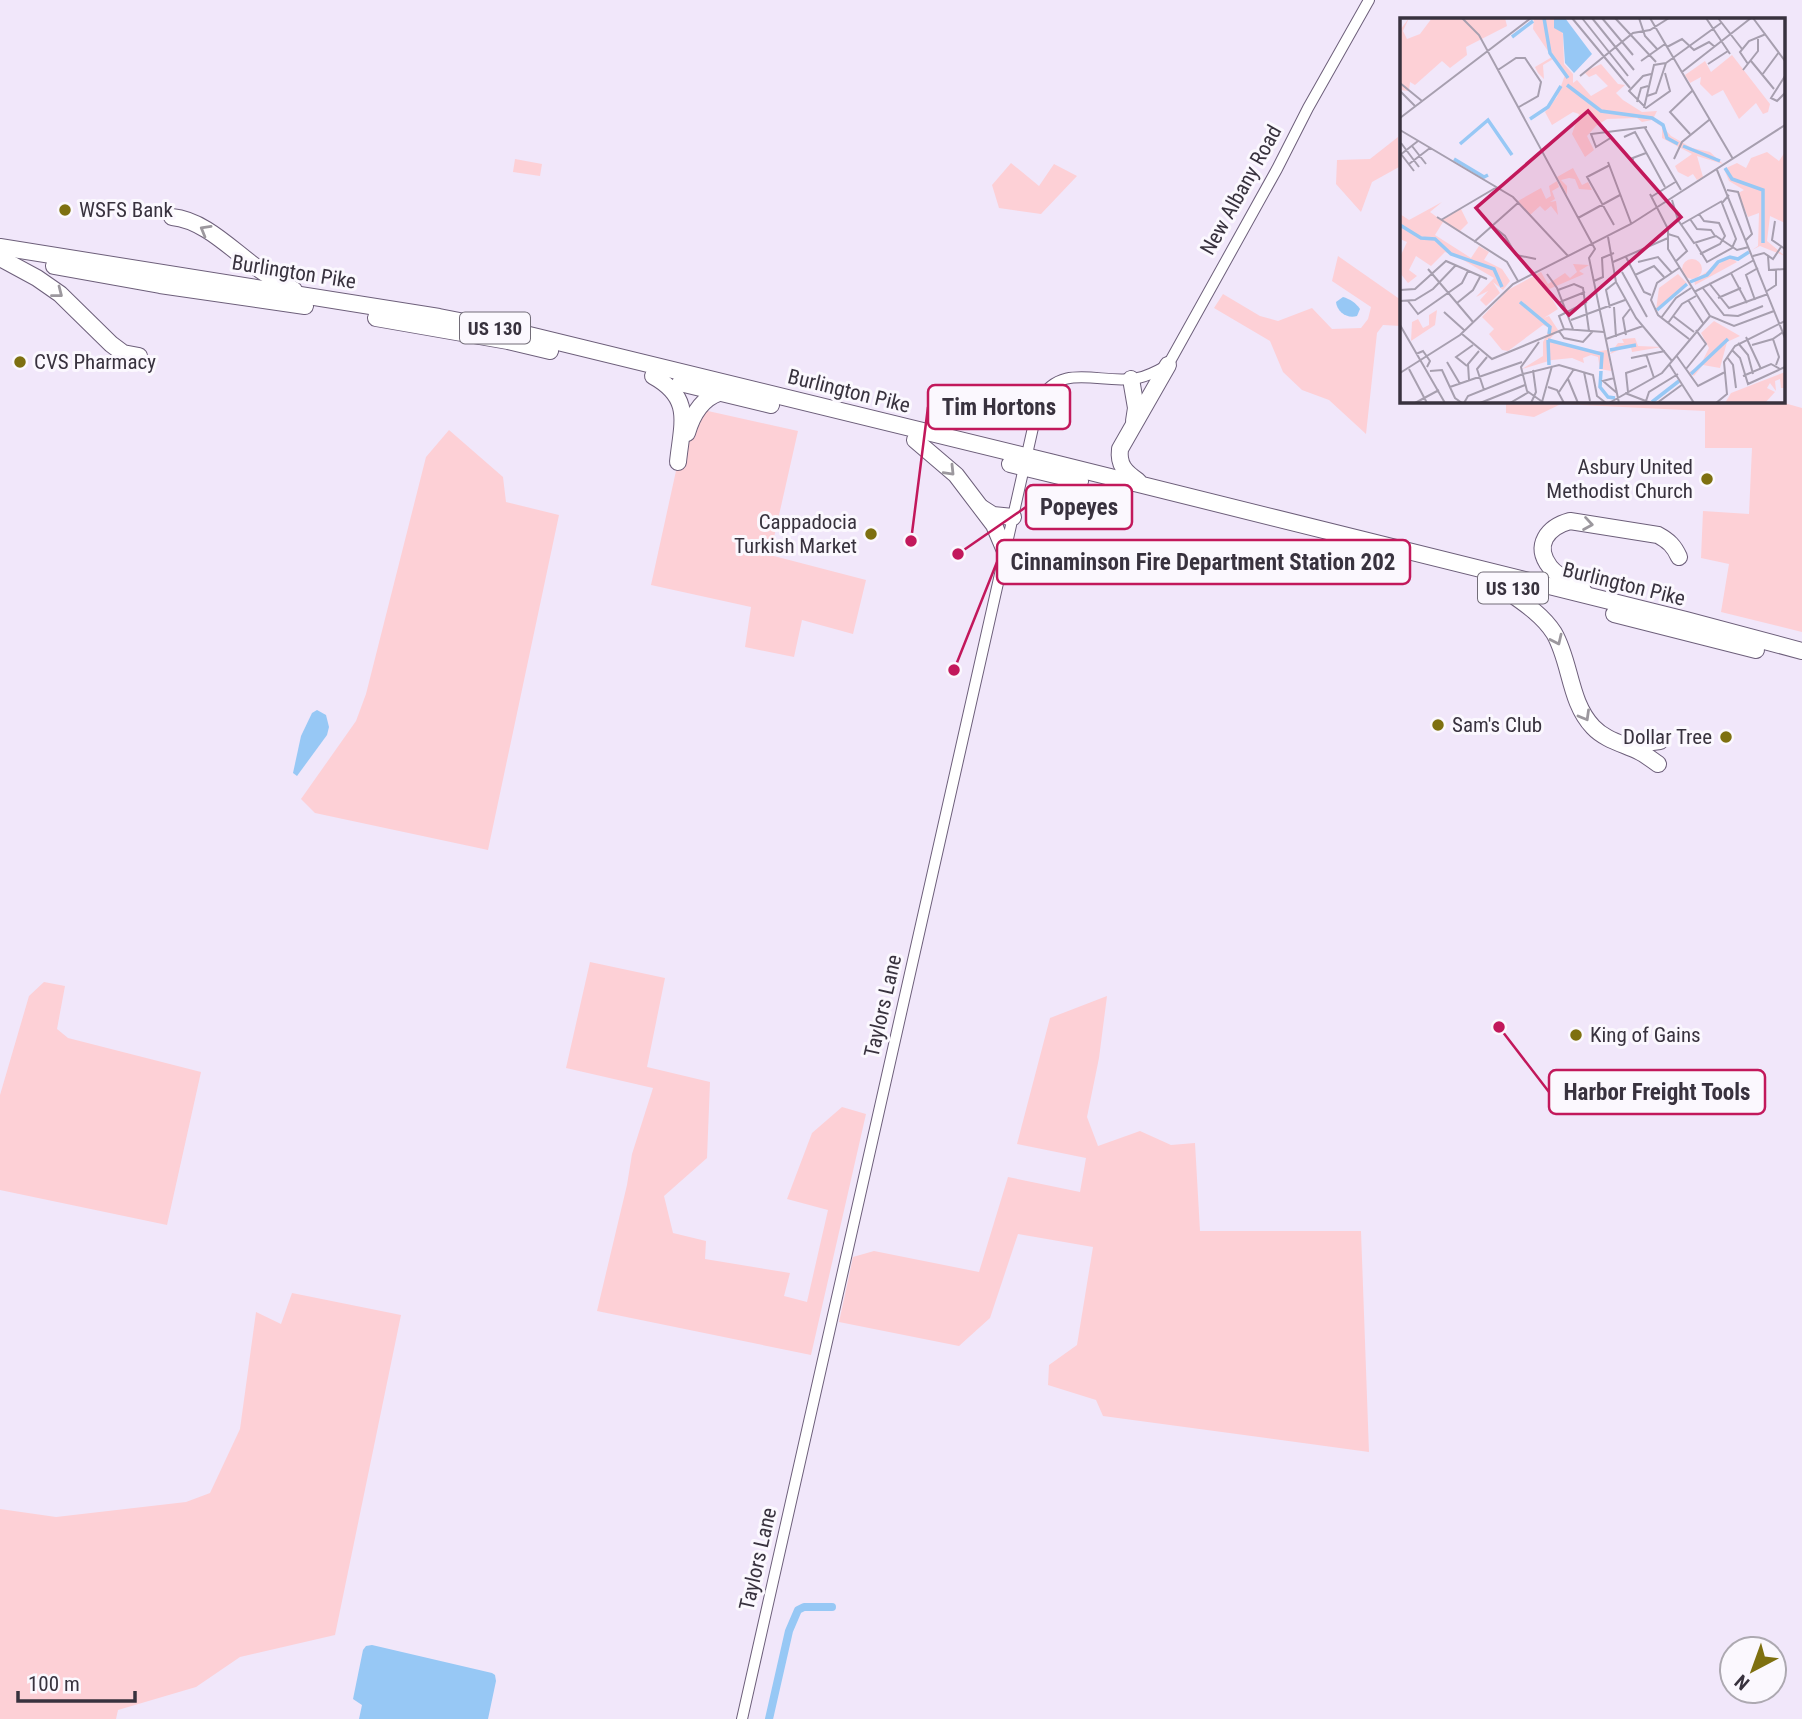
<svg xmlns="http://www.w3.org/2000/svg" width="1802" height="1719" font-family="'Roboto Condensed',sans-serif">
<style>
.green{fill:#fdd0d6}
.water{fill:#97c8f5}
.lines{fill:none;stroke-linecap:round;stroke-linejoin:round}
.canal{stroke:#97c8f5;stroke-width:8}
.minor-casing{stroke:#6d5f7a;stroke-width:12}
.highway-casing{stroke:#6d5f7a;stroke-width:18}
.minor{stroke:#fff;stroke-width:10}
.highway{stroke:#fff;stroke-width:16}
.oneway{stroke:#9c989e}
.poi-dot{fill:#7e7010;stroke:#fbf8fe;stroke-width:2.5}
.labels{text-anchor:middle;stroke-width:6;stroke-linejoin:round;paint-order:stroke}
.shield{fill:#fbf8fe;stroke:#726d78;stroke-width:2}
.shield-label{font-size:19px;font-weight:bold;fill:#38323e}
.street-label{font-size:21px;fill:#38323e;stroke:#fbf8fe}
.poi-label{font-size:21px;fill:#38323e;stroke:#fbf8fe;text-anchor:start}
.inset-river{fill:none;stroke:#97c8f5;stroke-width:3.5}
.inset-road{fill:none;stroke:#a79faf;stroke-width:2}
.view{fill:#c2185b;fill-opacity:0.15;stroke:#c2185b;stroke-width:3.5}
.inset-edge{fill:none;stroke:#38323e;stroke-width:3.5}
.leader{fill:none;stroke:#c2185b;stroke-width:2.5}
.callout-dot{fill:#c2185b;stroke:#fbf8fe;stroke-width:2.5}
.callout{fill:#fbf8fe;stroke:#c2185b;stroke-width:2.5}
.callout-label{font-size:23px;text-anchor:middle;font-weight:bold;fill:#38323e}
</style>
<rect width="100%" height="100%" fill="#f1e7fa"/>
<!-- green -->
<g class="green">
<path d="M1398,137L1399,167L1372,182L1361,212L1336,184L1337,160L1370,159Z"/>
<path d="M515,159L542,164L540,176L513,172Z"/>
<path d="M1011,163L1039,186L1054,164L1077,176L1041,214L999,208L992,185Z"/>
<path d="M1338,256L1401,300V326L1383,325L1377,333L1366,434L1329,400L1302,390L1283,372L1270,341L1214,308L1223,294L1260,316L1278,321L1312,308L1332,329L1361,328L1368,319L1371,307L1332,281Z"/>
<path d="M1506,401H1777L1802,408V632L1721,612L1729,564L1701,558L1703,511L1749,514L1752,448H1705V411L1561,404L1534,417L1506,413Z"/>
<path d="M690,407L798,431L770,555L866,580L853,634L802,620L794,657L745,647L751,607L651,585Z"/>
<path d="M449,430L503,477L506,502L559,515L488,850L315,813L301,799L356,721L366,694L426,457Z"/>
<path d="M590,962L665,978L647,1067L710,1082L707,1158L664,1196L673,1233L706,1241L705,1259L790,1273L784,1296L807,1302L828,1210L787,1199L812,1133L842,1107L866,1114L811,1355L597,1311L627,1185L632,1154L653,1088L566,1068Z"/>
<path d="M44,982L65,986L57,1029L68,1038L201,1072L167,1225L0,1190V1095L29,996Z"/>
<path d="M1107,996L1099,1058L1087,1117L1098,1146L1140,1131L1171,1145L1195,1143L1200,1231H1361L1369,1452L1103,1416L1096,1400L1048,1385L1049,1365L1077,1345L1093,1247L1018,1234L990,1318L959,1346L839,1322L853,1257L874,1251L979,1272L1008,1177L1080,1192L1086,1158L1017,1144L1050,1018Z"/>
<path d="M292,1293L401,1315L335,1635L240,1657L196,1687L118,1710L116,1719H0V1509L56,1517L186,1502L210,1493L240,1429L256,1312L281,1324Z"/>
</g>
<!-- water -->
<g class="water">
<path d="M1343,297C1350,299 1356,303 1360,309L1357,316C1347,319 1337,312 1336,302Z"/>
<path d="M317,710L326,715L329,727L327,735L297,776L293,773L301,736L312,713Z"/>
<path d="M372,1645L492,1673L495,1675L496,1681L488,1719H359L362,1705L353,1699L363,1650L366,1646Z"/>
</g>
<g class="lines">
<!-- canal -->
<path class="canal" d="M769,1719L789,1631L798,1610L804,1607H832"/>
<!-- minor casing -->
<g class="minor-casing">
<path id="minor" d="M742,1719L1039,401C1061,360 1103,386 1138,378C1149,376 1159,370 1168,365L1277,169L1308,108L1369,0"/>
</g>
<!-- highway casing -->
<g class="highway-casing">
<g id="highway">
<path d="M172,217C204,220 231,249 256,267C268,276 281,283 294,290"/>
<path d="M0,247L439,317L521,333L1050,462L1686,620L1802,651"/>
<path d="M0,258L37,278L60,294L111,344L123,353L139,356"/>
<path d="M54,266L160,285L305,306"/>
<path d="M376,318L508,341L550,351"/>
<path d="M653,376C693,398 682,423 678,462"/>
<path d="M1131,379L1136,408L1134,421"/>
<path d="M680,383L771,405"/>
<path d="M687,433C692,416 701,399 719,393"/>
<path d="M915,440L956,475L994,525L1005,551"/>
<path d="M1010,464L1080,481"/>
<path d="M1138,481C1125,472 1118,465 1120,449L1168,365"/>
<path d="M982,508L993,515L1013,517"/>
<path d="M1497,584C1516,598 1541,612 1554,633C1571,662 1569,702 1593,727C1605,740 1624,744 1640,752C1646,755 1652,760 1658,764"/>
<path d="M1583,590C1572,583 1558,577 1550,567C1533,545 1548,527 1570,521L1658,535C1669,541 1674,546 1679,557"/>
<path d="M1614,614L1756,650"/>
<path d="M1626,744H1637L1660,741"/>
</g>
</g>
<!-- minor -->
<use href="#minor" class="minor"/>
<!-- highway -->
<use href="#highway" class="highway"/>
</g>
<!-- one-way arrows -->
<defs><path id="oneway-chevron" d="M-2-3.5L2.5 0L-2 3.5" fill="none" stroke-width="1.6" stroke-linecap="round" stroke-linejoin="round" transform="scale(1.75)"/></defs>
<g class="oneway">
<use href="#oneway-chevron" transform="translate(205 230) rotate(-150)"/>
<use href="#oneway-chevron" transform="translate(58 293) rotate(38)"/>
<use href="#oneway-chevron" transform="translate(950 471) rotate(46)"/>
<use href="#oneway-chevron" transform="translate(1588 524) rotate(9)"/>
<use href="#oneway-chevron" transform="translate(1557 640) rotate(65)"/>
<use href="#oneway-chevron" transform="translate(1585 716) rotate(60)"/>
</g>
<!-- markers -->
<g class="poi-dot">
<circle cx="65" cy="210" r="7"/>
<circle cx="20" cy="362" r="7"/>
<circle cx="1707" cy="479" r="7"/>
<circle cx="871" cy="534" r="7"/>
<circle cx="1438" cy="725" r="7"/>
<circle cx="1726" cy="737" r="7"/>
<circle cx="1576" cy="1035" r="7"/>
</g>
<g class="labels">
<!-- shield labels -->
<g class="shield">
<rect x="460" y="312.5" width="70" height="31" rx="5"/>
<rect x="1478" y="572.5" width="70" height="31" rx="5"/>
</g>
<g class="shield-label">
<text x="495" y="335">US 130</text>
<text x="1513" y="595">US 130</text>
</g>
<!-- street labels -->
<g class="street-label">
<text transform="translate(1241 190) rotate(-61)" y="7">New Albany Road</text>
<text transform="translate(294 272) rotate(9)" y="7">Burlington Pike</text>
<text transform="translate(849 391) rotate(14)" y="7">Burlington Pike</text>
<text transform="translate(1624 584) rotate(14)" y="7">Burlington Pike</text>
<text transform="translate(883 1006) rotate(-77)" y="7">Taylors Lane</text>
<text transform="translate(758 1559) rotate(-77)" y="7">Taylors Lane</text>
</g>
<!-- poi labels -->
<g class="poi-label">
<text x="79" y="217">WSFS Bank</text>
<text x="34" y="369">CVS Pharmacy</text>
<text x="1693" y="474" text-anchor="end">Asbury United<tspan x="1693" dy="24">Methodist Church</tspan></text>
<text x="857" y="529" text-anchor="end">Cappadocia<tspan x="857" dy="24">Turkish Market</tspan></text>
<text x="1452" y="732">Sam's Club</text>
<text x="1712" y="744" text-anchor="end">Dollar Tree</text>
<text x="1590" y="1042">King of Gains</text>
</g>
</g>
<!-- overview -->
<g transform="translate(1400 18)">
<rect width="385" height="385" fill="#f1e7fa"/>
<path d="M9,0L3,13L7,21L20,16L32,0H105L107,8L66,29L67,37L50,50L42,43L15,67L10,64L9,73L0,72V12ZM134,0H154L163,16L164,46L173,56V65L177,62L191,78L208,68L196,56L189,59L184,54L201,46L218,66L225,67L216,75L223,82L242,94L257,93L254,99L271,118L292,130L310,134L323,146L297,138L303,159L297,162L293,156L288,159L278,154L275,148L292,136L262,120V109L252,102L242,104L237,100L207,101L196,108L187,118L194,132L185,139L172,116L179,96L173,94L152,107L145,94L157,79L165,57L153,41L143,47L144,61L138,55L135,49L152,39L133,11ZM332,37L370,86L368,94L363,96L356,85L339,101L323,72L312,78L300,66L301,59L290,65L285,57L305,43L311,54ZM367,134L379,143L385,134V205L370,198L367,223L385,238L360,228L352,232L358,228L359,195L348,199L338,175L344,172L329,163L324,151L337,145L346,150L351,140ZM173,150L182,167L188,164L192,172L179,171L175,161L169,160L161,162L167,168V177L157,159ZM157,163L159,169L152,173L155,181L150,184L156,183L158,197L151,188L145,193L140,188L130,197L118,183L141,170L146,181L151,178L149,168ZM42,184L30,194L41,202L61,191L68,205L59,214L43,204L35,217L71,240L79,228L89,234L84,242L102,251L110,263L103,272L93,264L100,275L86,288L80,282L88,273L76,279L94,260L58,239L45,234L31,248L16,238L9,252L17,258L8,265L0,255V239L7,224L0,221V196L9,202ZM330,239L337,244L295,267L294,262ZM282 251a10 10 0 1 1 20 0a10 10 0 1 1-20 0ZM173,246L189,247L179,253L184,256L147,272L158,291L144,300L149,298L158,312L149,322L192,334L207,332L211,353L200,351L198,339L191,337L183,340L184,345L172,340L152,342L122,351L143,338V324L150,310L143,307L108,333L102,332L89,316L94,311L82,299L108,272L141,254L148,266L165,255L170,260L177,254ZM278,256L287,265L256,292L259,270ZM37,292L35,307L11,323L12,304L18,301L23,310L29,307V297ZM314,303L340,318L327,324L320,350L303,347L294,358L289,354L300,348L309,330L301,315ZM235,320L238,328L262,329L232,334L231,329L223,330L210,336L218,325H224L222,321ZM385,354V370H381L380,361L375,363L376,373L370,365L367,370L375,374L365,385H325L331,375Z" fill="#fdd0d6"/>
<path d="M165,0L192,36L174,55L165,45L163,15L154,10V1Z" fill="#97c8f5"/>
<path class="inset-river" d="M144,0L150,35L168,60M112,19L133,3M167,67L201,93L252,100L263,107L267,120L278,126M130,101L148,89L161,68M60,126L88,102L112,137M283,128L320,143M54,141L84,159L88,157M325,150L332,161L363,172V225M0,207L21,220L35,221L51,236L94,251L102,269M290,264L307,257L318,244L330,239L338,241L349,234M120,284L150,309L149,316M257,292L287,266M148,322L202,336L201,351M148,322L149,347M210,332L236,327M201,353L200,369L208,379L215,380M291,356L328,321M252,384L279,363"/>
<path class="inset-road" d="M62,0L79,17L195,231L189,240L219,385M172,0L230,70M182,0L228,58M192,0L234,52M202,0L233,37M215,0L256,44M239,0L245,18L258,32M250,0L333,141M306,0L330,36M318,0L342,31M353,0L385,43M267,29L282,21L294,32L309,24L315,29M241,43L265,26M351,43L374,71M266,45L321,5M308,46L328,33M348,46L340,34L349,23L366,16M98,52L116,40H125L141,64L138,78L119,89M343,52L358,33V21M282,54L351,0M251,56L243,58L229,73L246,90L270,73L265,55M362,57L379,34M180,58L233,15L250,12L269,0M385,58L371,80L377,83L385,75M0,65L22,83M0,73L15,88M247,78L256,75L266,45M237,84L241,70L248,68M244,90L254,47L266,45M0,100L131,0M245,110L281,172M0,112L113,179L168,238M290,116L270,94L292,73M224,119L235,114L265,169M209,121L212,119L196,129L191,116L247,109M1,125L19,149M12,128L26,146M1,136L14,153M0,137L18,123M234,141H230L246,135M274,141L282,124L309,102M208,144L231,205M9,146L30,130M210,147L187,159L214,207M317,152L385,320M327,172L338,174L352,216L346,222M250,176L268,211V231L310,298L334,308L374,293M251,179L277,163M272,182L278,202L294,225L316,218L337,232L349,229M299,196L304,203L319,205L325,218L320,226L300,236M37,199L107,244L118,263M178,200L220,177M290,201L297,211L311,212L315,218M41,202L97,169M375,203L372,222L385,231M90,206L105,218L116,237L136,241M282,206L322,183M268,216L278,219L287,233L275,244M208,219L216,264L236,300L272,343M74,224L119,184M296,226L307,244L332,230L336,221L322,185L329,177M353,238L364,235L373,241L381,229M368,238L369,252L385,251M226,239L244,274L251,277M213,244L268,220M238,244L258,239L272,255M279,250L257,265L251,282L258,297L289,321M28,251L73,304M222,254L247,299M331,255L354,242M147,256L157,270L173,311M235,257L254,248L264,259M194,263L203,259L202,240L214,235M309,265L329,290L368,276M302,269L324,297L338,298L363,288M0,272L15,271L46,243L87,261M158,272L174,266L183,270L189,313M367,273L376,267V252M294,274L331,255L347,285M318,280L341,270M288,282L303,305M355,282L346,257L358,250M0,283L15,282L33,271L56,247M8,283L18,296L62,265L68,253M160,284L185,274M57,285L73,272L80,259M214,289L216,319M210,290L206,272L216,264M44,294L64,312M273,298L294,314M261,300L276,280L291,270M171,302L225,282M268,305L282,286L296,278M0,307L45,385M164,311L159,298L187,284M159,313L164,320L183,324L193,313M62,316L92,341L164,311L204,314M226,317L223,300L230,291M346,319L361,351M206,321L243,308M139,324L121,349L127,373L144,385M338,325L348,337L353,356M352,327L373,321M332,332L340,340L348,366L385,349M16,336L23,333L30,343L27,349M246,336L254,360M276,337L298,368L325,354M327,339L333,347L336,370M231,340L265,333M47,344L60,366M269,346L294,385M376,347L379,339L373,321L383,314M67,348L56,339L73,327M9,351L27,385M286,351L306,326L296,312M30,353L42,352L55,380L62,385M184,354L190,383M0,355L60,317L113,266L231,206L385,107M343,358L371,346L380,351M214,360L203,363L217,375M168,361L178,385M69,362L68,346L79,333M50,369L122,344M148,369L157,372L164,385M84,372L77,351L87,339M159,374L174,351M228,374L226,355L247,348M225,375L251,385M246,383L249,374L278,356M142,384L152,348M15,385L39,372M64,385L68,378L123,356L159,347L193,357L197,378L206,385M80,385L125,367M110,385L129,374M131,385L136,374L133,352M209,385L262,355L310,298M257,385L283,366M316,385L327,376L324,344L335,328L385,303"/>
<path class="view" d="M188,93L281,199L169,297L76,190Z"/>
<rect width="385" height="385" class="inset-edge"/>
</g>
<!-- callouts -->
<path class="leader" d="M911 541L928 407M958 554L1026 507M954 670L997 562M1499 1027L1549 1092"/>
<g class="callout-dot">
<circle cx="911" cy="541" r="7"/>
<circle cx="958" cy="554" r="7"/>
<circle cx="954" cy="670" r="7"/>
<circle cx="1499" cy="1027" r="7"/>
</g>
<g class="callout">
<rect x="928" y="385" width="142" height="44" rx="7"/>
<rect x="1026" y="485" width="106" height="44" rx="7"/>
<rect x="997" y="540" width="413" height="44" rx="7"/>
<rect x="1549" y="1070" width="216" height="44" rx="7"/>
</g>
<g class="callout-label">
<text x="999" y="415">Tim Hortons</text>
<text x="1079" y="515">Popeyes</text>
<text x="1203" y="570">Cinnaminson Fire Department Station 202</text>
<text x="1657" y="1100">Harbor Freight Tools</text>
</g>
<!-- north arrow -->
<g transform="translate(1753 1670) rotate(221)"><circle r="33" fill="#fbf8fe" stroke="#ada9b1" stroke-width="2"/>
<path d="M0-5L12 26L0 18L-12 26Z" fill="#7e7010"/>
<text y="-10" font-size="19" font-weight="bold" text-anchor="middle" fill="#38323e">N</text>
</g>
<!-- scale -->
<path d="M18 1691v10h117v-10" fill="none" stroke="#38323e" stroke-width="3.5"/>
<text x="28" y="1691" font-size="21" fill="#38323e" stroke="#fbf8fe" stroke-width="5" paint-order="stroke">100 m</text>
</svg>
